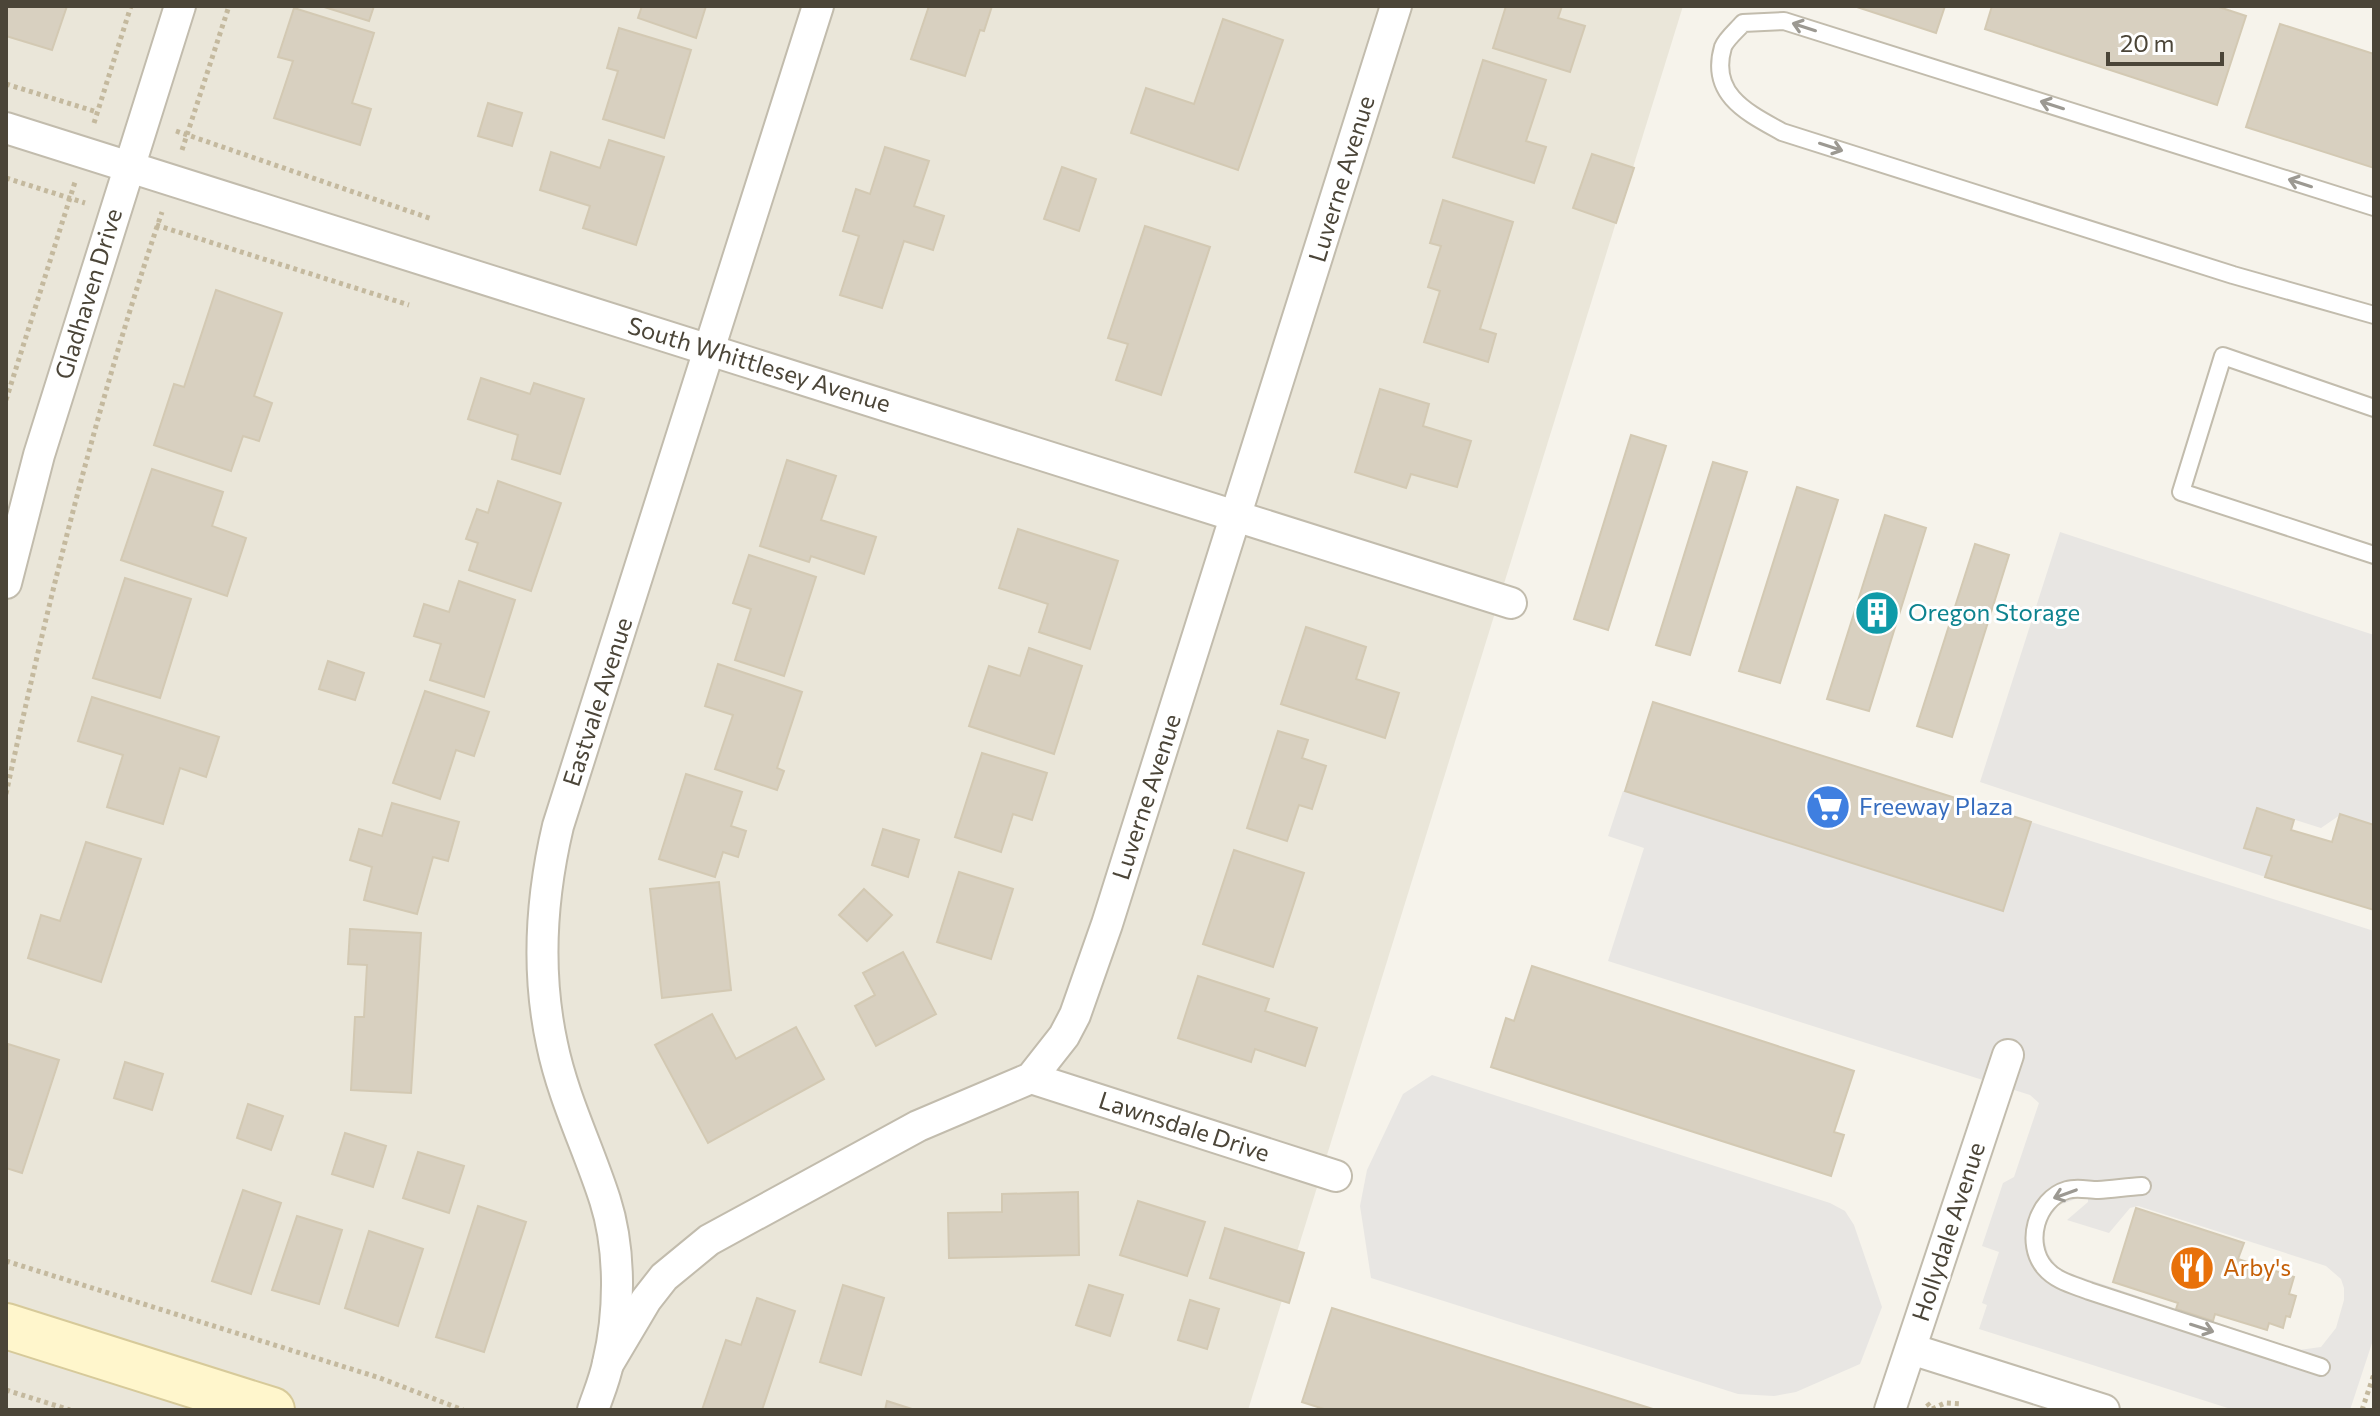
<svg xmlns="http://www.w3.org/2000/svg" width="2380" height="1416" font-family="Commissioner,sans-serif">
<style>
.residential{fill:#eae6d9}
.parking{fill:#e8e6e3;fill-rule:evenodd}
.building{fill:#d8d0c0;stroke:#d3c9b3;stroke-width:2}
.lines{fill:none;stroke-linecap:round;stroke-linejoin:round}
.lane-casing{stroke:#c2bcad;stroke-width:20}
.street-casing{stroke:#c2bcad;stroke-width:34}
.secondary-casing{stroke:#d7ca9a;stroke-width:48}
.path{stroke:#c4b99e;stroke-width:5;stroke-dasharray:4 4;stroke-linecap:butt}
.lane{stroke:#fff;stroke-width:16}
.street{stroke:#fff;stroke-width:30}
.secondary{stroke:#fff6cc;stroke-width:44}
.oneway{stroke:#9c9992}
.labels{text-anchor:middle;stroke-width:6;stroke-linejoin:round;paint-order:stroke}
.street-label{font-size:24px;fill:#4b4538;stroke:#fff}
.culture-label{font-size:24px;fill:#0d838f;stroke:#fff;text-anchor:start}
.shop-label{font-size:24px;fill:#366cbe;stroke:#fff;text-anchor:start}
.food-label{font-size:24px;fill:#c56008;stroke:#fff;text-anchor:start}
</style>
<rect width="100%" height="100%" fill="#f6f3eb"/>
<!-- residential -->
<path class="residential" d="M6,6H1683L1248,1410H6Z"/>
<!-- parking -->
<g class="parking">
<path d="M2060,532L2374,635V825L2340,815L2321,828L2257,808L2245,847L2272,856L2265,877L1980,782Z"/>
<path d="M1623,791L2002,911L2031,822L2374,931V1337L2350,1410H2234L1979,1329L1987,1305L1982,1303L1999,1252L1982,1246L2003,1183L2014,1177L2039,1103L2030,1095L1608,961L1644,848L1608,836ZM2081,1197L2088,1198V1202L2067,1220L2109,1233L2130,1208L2138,1206L2326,1266L2341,1279L2344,1288V1300L2336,1328L2321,1347L2299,1350L2060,1270L2048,1254L2044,1238L2045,1229L2048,1219L2059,1205Z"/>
<path d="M1432,1075L1830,1203L1845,1211L1854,1225L1882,1307L1860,1364L1796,1392L1774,1396L1738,1394L1371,1278L1360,1206L1367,1170L1403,1094Z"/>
</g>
<!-- building -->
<g class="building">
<path d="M6,6H67L52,50L6,36Z"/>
<path d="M321,6H374L369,21Z"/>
<path d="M642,6H706L696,38L638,18Z"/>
<path d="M929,6H992L984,31L980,30L965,76L911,59Z"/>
<path d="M1506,6H1562L1558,18L1585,26L1570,72L1493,48Z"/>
<path d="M1854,6H1945L1936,33Z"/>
<path d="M1992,6H2216L2246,16L2217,105L1985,29Z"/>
<path d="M294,8L374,33L352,103L371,109L360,145L274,118L293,61L278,57Z"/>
<path d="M1223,19L1283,40L1238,170L1131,133L1146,88L1194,104Z"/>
<path d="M2280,24L2374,54V168L2246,127Z"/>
<path d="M619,28L691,50L664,138L603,119L618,71L607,68Z"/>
<path d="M1483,60L1546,80L1526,141L1546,147L1534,183L1453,157Z"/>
<path d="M488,103L522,113L512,146L478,136Z"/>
<path d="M609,140L664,157L636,245L583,228L590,206L540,190L551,152L600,168Z"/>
<path d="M885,147L929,161L914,206L944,216L933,250L904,241L882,308L840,295L859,236L843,231L856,189L870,194Z"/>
<path d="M1592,154L1634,168L1616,223L1573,208Z"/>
<path d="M1062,167L1096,179L1079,231L1044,219Z"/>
<path d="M1443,200L1513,222L1480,329L1496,334L1488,362L1424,342L1440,291L1428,287L1441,246L1430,243Z"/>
<path d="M1145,226L1210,247L1161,395L1116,380L1128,344L1108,338Z"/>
<path d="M216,290L282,313L254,396L272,403L259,441L243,436L231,471L154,445L174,384L184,387Z"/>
<path d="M481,378L530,394L534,383L584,399L560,474L512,459L518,435L468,419Z"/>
<path d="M1380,389L1429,404L1423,426L1471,441L1457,487L1411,474L1406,488L1355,472Z"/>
<path d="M1631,435L1666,446L1608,630L1574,619Z"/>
<path d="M787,460L836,476L821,520L876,537L864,574L811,556L809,562L760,546Z"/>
<path d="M1713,462L1747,472L1690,655L1656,645Z"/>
<path d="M152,469L223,492L212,526L246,538L227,596L121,560Z"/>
<path d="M498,481L561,503L531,591L469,570L478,543L466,539L477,509L488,513Z"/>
<path d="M1797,487L1838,500L1780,683L1739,671Z"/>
<path d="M1885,515L1926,528L1869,711L1827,699Z"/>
<path d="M1018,529L1118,561L1090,649L1039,632L1048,604L999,588Z"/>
<path d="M1975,544L2009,555L1952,737L1917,726Z"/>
<path d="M749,555L816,577L784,676L735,660L751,609L733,603Z"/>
<path d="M125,578L191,599L160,698L93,678Z"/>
<path d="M459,581L515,600L484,697L430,680L441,644L414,636L424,604L449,612Z"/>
<path d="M1306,627L1366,647L1356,679L1399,693L1385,738L1281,704Z"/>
<path d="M1029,648L1082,666L1054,754L969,726L989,666L1020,676Z"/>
<path d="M328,661L364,673L355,700L319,689Z"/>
<path d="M718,664L802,692L777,768L784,771L777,790L715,769L733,715L705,706Z"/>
<path d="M425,691L489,712L474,756L456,750L440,799L393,783Z"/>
<path d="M92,697L219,737L206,777L180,768L163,824L107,807L123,755L78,741Z"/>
<path d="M1653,702L2031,822L2003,911L1625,791Z"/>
<path d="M1278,731L1308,740L1302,758L1326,766L1312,809L1299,805L1287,841L1247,828Z"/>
<path d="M982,753L1047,773L1032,820L1013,814L1001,852L955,837Z"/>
<path d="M686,774L742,792L731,826L746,831L738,857L723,852L715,877L659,859Z"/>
<path d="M392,803L459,822L448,861L433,857L417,914L364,900L372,867L350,860L359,829L382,836Z"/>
<path d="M2257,808L2294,820L2291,830L2332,842L2340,814L2374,825V910L2265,877L2272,856L2244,848Z"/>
<path d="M883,829L919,840L908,877L872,865Z"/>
<path d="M86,842L141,859L101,982L28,958L41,915L60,921Z"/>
<path d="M1234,850L1304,873L1273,967L1203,944Z"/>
<path d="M959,872L1013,889L991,959L937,942Z"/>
<path d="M719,882L731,990L662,998L650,889Z"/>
<path d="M864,889L892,915L867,941L839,915Z"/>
<path d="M350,929L421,933L411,1093L351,1090L355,1017H364L367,965L348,964Z"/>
<path d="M903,952L936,1014L876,1046L855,1006L875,995L863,973Z"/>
<path d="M1532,966L1854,1071L1834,1132L1844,1135L1831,1176L1491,1067L1506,1018L1514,1021Z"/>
<path d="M1198,976L1269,999L1265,1011L1317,1028L1305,1066L1255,1049L1251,1062L1178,1038Z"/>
<path d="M712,1014L736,1059L796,1027L824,1079L708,1143L655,1045Z"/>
<path d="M8,1044L59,1060L22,1173L6,1168Z"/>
<path d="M125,1062L163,1074L152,1110L114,1098Z"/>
<path d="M248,1104L283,1116L271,1150L237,1138Z"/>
<path d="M345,1133L386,1146L373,1187L332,1174Z"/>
<path d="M418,1152L464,1166L449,1213L403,1198Z"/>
<path d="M243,1190L281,1203L251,1294L212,1281Z"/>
<path d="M1078,1192L1079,1255L949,1258L948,1213L1002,1212V1194Z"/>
<path d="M1138,1201L1205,1222L1187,1276L1120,1255Z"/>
<path d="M478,1206L526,1222L484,1352L436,1337Z"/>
<path d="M2136,1208L2244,1243L2238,1259L2294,1277L2289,1294L2296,1296L2290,1317L2286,1316L2283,1328L2269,1323L2267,1330L2215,1314L2213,1321L2176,1309L2178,1303L2113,1282Z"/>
<path d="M297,1216L342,1230L319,1304L272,1290Z"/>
<path d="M1225,1228L1304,1253L1289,1303L1210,1278Z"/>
<path d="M369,1231L423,1249L398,1326L345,1308Z"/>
<path d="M843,1285L884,1298L861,1375L820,1362Z"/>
<path d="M1089,1285L1123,1295L1110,1336L1076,1325Z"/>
<path d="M757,1298L795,1311L762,1410H702L726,1340L741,1345Z"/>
<path d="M1190,1300L1219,1309L1207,1349L1178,1340Z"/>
<path d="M1332,1308L1656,1410H1327L1302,1402Z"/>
<path d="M887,1401L915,1410H885Z"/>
</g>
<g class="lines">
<!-- lane casing -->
<g class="lane-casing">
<g id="lane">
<path d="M2374,207L1784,21L1743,23C1737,30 1726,39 1723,47C1709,95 1748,113 1782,132L2233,275L2374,315"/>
<path d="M2374,408L2223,356L2181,492L2374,555"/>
<path d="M2142,1186C2127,1187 2113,1189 2098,1190C2088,1190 2077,1187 2067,1190C2036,1199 2024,1244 2045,1268C2056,1281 2074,1285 2089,1291L2321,1367"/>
</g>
</g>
<!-- street casing -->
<g class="street-casing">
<g id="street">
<path d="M6,128L1511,603"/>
<path d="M6,583L39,455L180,6"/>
<path d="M1031,1078L1336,1176"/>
<path d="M1911,1349L2104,1410"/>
<path d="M608,1364L646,1300L664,1277L709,1240L918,1126L1031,1078L1064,1036L1075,1015L1107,924L1396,6"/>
<path d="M593,1410C598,1395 605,1379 608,1363C620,1313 621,1250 605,1200C588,1147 563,1098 552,1044C536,970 541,898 558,826L818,6"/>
<path d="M1890,1410L2008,1055"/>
</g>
</g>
<!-- secondary casing -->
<g class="secondary-casing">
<path id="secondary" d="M6,1326L272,1410"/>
</g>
<!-- path -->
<g class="path">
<path d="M6,84L97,112"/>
<path d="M94,123L131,6"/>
<path d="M176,131L432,219"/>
<path d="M182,150L229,6"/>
<path d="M6,178L85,203"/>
<path d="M156,225L409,305"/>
<path d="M6,400L75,182"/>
<path d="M6,794C49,597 97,403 162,212"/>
<path d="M6,1261L380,1378L463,1410"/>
<path d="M6,1390L70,1410"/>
<path d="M1927,1403L1932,1409L1945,1403L1961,1404"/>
<path d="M2362,1410L2374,1374"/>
</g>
<!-- lane -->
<use href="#lane" class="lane"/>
<!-- street -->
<use href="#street" class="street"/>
<!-- secondary -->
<use href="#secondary" class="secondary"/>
</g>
<!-- one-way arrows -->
<defs><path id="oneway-shaft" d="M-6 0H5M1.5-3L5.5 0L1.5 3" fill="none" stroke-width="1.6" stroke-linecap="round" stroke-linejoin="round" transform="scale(2)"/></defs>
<g class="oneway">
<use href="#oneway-shaft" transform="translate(1804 27) rotate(-162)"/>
<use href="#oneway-shaft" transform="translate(2052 105) rotate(-162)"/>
<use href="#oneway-shaft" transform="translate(1831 147) rotate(18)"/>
<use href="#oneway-shaft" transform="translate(2300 183) rotate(-162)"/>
<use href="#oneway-shaft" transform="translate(2065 1194) rotate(160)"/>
<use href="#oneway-shaft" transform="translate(2202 1328) rotate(18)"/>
</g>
<!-- icons -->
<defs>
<g id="building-disc" transform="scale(2.3)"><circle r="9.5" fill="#0f9aa8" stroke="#fff"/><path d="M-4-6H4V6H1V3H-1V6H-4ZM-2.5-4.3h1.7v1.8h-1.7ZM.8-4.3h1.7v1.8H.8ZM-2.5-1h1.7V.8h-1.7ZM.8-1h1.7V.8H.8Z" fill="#fff"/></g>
<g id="supermarket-disc" transform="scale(2.3)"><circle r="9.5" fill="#3f7fe0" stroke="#fff"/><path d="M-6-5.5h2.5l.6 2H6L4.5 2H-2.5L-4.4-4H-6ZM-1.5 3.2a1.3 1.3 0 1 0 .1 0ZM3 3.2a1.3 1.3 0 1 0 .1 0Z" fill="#fff"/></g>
<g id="restaurant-disc" transform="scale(2.3)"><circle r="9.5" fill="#e8710a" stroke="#fff"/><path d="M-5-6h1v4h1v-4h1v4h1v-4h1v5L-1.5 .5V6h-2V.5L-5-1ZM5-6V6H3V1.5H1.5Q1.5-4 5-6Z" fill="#fff"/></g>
</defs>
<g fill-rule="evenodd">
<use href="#building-disc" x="1877" y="613"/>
<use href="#supermarket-disc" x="1828" y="807"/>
<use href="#restaurant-disc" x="2192" y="1268"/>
</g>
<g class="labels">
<!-- street labels -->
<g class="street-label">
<text transform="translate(1342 179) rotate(-73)" y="8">Luverne Avenue</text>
<text transform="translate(89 294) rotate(-73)" y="8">Gladhaven Drive</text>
<text transform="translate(759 365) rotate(17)" y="8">South Whittlesey Avenue</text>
<text transform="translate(598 702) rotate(-72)" y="8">Eastvale Avenue</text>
<text transform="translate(1147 797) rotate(-72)" y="8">Luverne Avenue</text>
<text transform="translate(1184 1127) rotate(18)" y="8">Lawnsdale Drive</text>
<text transform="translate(1949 1232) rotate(-72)" y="8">Hollydale Avenue</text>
</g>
<!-- culture labels -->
<g class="culture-label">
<text x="1908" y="621">Oregon Storage</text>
</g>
<!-- shop labels -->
<g class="shop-label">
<text x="1859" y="815">Freeway Plaza</text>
</g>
<!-- food labels -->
<g class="food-label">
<text x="2223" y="1276">Arby's</text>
</g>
</g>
<!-- border -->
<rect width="2380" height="1416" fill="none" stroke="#4b4538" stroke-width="16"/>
<!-- scale -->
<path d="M2108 52v12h114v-12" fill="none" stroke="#4b4538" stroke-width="4"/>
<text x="2120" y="52" font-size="24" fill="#4b4538" stroke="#ffffff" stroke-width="6" paint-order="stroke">20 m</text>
</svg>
